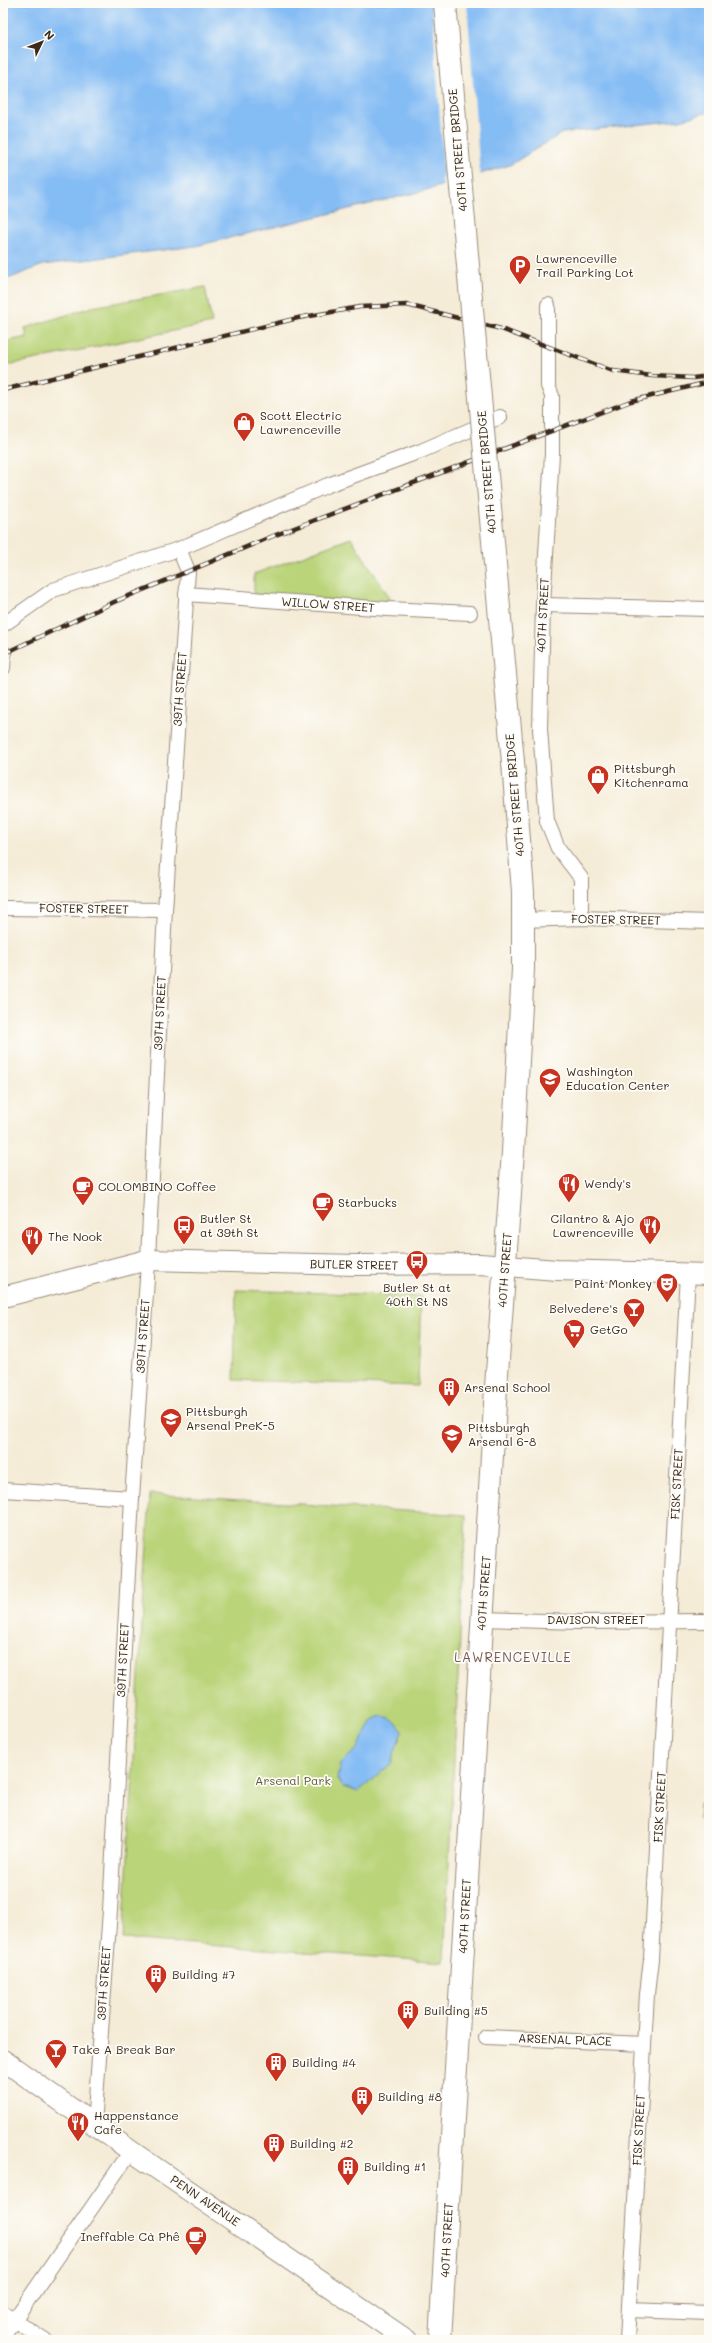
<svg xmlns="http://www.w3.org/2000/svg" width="712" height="2343" font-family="Mali,sans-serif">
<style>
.green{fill:#bad479;stroke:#7a7f4c}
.water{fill:#84bcf4;stroke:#607389}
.pier{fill:#f5ecd7}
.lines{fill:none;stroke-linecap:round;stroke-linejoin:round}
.minor-casing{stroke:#988b7a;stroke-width:16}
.secondary-casing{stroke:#988b7a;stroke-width:22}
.primary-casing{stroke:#988b7a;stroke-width:24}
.minor{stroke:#fff;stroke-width:14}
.secondary{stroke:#fff;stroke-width:20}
.primary{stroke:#fff;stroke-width:22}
.rail-casing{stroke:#3b2a1e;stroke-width:4.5}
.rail{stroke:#fdfcf7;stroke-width:3;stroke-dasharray:9;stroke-linecap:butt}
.primary-bridge-casing{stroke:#988b7a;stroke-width:24;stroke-linecap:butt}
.primary-bridge{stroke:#fff;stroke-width:22}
.labels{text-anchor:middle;stroke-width:3.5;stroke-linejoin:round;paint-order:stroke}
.street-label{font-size:12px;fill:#3b2a1e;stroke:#fdfcf7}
.poi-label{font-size:12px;fill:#3b2a1e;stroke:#fdfcf7;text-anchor:start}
.park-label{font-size:12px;fill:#615d39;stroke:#fdfcf7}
.neighbourhood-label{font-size:13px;letter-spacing:1px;fill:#77575a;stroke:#fdfcf7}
</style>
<rect width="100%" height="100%" fill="#fdfcf7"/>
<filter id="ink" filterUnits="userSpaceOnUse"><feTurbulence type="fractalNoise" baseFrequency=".025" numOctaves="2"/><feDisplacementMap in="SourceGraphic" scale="8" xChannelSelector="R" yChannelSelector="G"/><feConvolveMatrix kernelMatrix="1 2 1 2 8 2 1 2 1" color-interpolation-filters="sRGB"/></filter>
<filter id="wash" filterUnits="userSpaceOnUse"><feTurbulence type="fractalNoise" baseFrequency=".012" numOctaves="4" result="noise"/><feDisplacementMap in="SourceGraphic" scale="16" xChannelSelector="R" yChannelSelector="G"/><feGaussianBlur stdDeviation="0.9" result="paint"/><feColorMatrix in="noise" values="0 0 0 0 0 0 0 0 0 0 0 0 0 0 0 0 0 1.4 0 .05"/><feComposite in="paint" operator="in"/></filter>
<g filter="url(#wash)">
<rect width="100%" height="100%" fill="#f5ecd7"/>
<!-- green -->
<g class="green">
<path d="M205,287L212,323L3,366V342L27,337L25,328L92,307Z"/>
<path d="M351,538L390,598L380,604L254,595V574Z"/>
<path d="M236,1290L421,1296L418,1386L234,1380Z"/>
<path d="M150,1494L466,1515L444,1962L123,1939Z"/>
<path d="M699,1804L709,1805V1822L698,1819Z"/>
</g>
<!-- water -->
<g class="water">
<path d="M3,3H709V112L680,120L562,133L510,165L423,191L196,246L43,265L3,281Z"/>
<path d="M381,1716C392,1717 396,1721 402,1731L391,1764L358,1792L343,1787L337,1779L340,1764L358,1748L372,1720Z"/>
</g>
<!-- pier -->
<path class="pier" d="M432,3H467L480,176L443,187L442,176H444Z"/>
</g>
<g filter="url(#ink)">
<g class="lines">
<!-- minor casing -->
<g class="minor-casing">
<g id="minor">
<path d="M548,305V386L552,396V454L543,605L540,729L547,821L558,848L581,878V918"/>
<path d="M186,594L388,609L470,613"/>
<path d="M543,605L709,609"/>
<path d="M3,625L53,590L179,549L328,485L421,451L500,417"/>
<path d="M3,668L4,653"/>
<path d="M3,908L165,910"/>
<path d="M523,920L581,918L709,922"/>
<path d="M3,1490L132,1498"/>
<path d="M483,1619L578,1622L709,1621"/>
<path d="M486,2037L644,2044"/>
<path d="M94,2125L110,1911L132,1498L147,1279L165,910L188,571L179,549"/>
<path d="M629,2310L709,2313"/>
<path d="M3,2313L45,2340"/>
<path d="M3,2336L131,2151"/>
<path d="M627,2340L647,1994L651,1959L688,1274"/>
</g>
</g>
<!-- secondary casing -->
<g class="secondary-casing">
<g id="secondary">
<path d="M3,1297L147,1260L357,1265L480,1264L557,1270L709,1274"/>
<path d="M3,2060L131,2151L407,2340"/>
</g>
</g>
<!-- primary casing -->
<g class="primary-casing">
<g id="primary">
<path d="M445,3L461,188"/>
<path d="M440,2340L496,1387L513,1152L523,969V892L513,762"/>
</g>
</g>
<!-- minor -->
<use href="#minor" class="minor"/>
<!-- secondary -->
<use href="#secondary" class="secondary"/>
<!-- primary -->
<use href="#primary" class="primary"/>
<!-- rail casing -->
<g class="rail-casing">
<g id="rail">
<path d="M3,390L298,318L360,307L407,305L501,329L613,371L652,376L693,378L709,376"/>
<path d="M3,654L114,602L273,536L631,401L709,382"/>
</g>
</g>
<!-- rail -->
<use href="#rail" class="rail"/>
<!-- primary-bridge casing -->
<g class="primary-bridge-casing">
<path id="primary-bridge" d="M461,188L513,762"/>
</g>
<!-- primary-bridge -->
<use href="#primary-bridge" class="primary-bridge"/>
</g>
</g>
<!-- icons -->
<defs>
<g id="parking-pin" transform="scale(1.15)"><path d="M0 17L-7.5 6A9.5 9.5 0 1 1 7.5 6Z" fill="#c8321e" stroke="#fdfcf7"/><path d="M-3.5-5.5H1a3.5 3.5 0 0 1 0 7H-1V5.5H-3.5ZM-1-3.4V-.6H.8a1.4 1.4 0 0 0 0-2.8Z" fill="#fff"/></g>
<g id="shop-pin" transform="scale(1.15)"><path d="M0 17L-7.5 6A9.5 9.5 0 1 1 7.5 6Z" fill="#c8321e" stroke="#fdfcf7"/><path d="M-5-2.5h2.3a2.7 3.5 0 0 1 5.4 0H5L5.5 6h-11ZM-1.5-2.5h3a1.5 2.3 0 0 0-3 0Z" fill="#fff"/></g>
<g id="school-pin" transform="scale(1.15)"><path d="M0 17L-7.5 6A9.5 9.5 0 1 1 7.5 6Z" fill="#c8321e" stroke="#fdfcf7"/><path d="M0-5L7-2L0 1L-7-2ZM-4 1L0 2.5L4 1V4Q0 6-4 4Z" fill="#fff"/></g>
<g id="restaurant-pin" transform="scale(1.15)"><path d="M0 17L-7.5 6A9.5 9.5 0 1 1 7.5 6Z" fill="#c8321e" stroke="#fdfcf7"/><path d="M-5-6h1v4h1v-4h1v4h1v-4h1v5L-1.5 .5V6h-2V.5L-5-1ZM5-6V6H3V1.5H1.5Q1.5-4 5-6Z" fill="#fff"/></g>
<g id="cafe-pin" transform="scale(1.15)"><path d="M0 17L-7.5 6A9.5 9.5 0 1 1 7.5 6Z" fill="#c8321e" stroke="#fdfcf7"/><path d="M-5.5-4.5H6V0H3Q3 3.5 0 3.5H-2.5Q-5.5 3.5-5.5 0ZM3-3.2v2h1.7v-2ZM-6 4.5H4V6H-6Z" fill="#fff"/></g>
<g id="bus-pin" transform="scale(1.15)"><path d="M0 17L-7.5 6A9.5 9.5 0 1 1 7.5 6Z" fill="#c8321e" stroke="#fdfcf7"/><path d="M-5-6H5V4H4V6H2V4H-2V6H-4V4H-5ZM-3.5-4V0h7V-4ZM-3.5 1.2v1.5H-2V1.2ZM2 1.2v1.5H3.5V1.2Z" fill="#fff"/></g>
<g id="theatre-pin" transform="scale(1.15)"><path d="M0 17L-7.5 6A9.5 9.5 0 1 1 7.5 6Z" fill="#c8321e" stroke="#fdfcf7"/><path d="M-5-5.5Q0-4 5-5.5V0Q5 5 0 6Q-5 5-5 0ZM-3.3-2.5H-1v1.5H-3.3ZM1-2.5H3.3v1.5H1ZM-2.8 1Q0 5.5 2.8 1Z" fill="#fff"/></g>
<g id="bar-pin" transform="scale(1.15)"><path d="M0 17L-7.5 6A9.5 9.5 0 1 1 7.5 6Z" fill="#c8321e" stroke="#fdfcf7"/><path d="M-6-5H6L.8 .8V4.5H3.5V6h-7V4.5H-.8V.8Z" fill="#fff"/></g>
<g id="supermarket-pin" transform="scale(1.15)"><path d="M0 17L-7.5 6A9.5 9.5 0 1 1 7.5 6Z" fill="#c8321e" stroke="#fdfcf7"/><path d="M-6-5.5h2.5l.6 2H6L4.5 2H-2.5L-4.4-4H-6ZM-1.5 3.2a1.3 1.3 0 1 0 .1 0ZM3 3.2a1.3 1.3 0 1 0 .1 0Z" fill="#fff"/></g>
<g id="building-pin" transform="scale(1.15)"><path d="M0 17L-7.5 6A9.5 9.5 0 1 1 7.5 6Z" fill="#c8321e" stroke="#fdfcf7"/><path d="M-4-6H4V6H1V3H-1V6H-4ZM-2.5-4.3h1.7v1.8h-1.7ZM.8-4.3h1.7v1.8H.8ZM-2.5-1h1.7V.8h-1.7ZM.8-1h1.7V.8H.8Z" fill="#fff"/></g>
</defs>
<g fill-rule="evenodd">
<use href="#parking-pin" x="520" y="266"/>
<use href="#shop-pin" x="244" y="423"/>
<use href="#shop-pin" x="598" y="776"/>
<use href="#school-pin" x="550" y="1079"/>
<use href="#restaurant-pin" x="569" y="1184"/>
<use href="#cafe-pin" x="83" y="1187"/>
<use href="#cafe-pin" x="323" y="1203"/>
<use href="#bus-pin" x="184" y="1226"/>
<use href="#restaurant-pin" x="650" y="1226"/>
<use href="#restaurant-pin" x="32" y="1237"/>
<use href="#bus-pin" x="417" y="1261"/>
<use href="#theatre-pin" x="667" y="1284"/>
<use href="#bar-pin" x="634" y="1309"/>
<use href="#supermarket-pin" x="574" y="1330"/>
<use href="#building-pin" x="449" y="1388"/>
<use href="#school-pin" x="171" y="1419"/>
<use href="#school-pin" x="452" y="1435"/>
<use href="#building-pin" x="156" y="1975"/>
<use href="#building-pin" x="408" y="2011"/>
<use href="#bar-pin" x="56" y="2050"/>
<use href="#building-pin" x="276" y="2063"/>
<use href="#building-pin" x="362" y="2097"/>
<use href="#restaurant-pin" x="78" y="2123"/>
<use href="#building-pin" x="274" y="2144"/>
<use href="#building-pin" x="348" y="2167"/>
<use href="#cafe-pin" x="196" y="2237"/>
</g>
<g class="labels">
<!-- street labels -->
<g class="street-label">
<text transform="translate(458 150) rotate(-95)" y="4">40TH STREET BRIDGE</text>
<text transform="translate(487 472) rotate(-95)" y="4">40TH STREET BRIDGE</text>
<text transform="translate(328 605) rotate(4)" y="4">WILLOW STREET</text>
<text transform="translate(543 615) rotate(-87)" y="4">40TH STREET</text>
<text transform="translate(180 689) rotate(-86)" y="4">39TH STREET</text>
<text transform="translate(515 795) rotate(-95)" y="4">40TH STREET BRIDGE</text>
<text transform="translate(84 909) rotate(1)" y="4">FOSTER STREET</text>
<text transform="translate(616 920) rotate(1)" y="4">FOSTER STREET</text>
<text transform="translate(160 1013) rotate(-87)" y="4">39TH STREET</text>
<text transform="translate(354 1265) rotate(1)" y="4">BUTLER STREET</text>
<text transform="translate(505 1270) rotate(-86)" y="4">40TH STREET</text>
<text transform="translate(143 1336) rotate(-86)" y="4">39TH STREET</text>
<text transform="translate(677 1484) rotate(-87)" y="4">FISK STREET</text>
<text transform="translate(484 1593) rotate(-86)" y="4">40TH STREET</text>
<text x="596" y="1624">DAVISON STREET</text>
<text transform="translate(123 1660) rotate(-87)" y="4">39TH STREET</text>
<text transform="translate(660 1807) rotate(-87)" y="4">FISK STREET</text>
<text transform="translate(465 1916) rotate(-87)" y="4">40TH STREET</text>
<text transform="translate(104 1983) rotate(-86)" y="4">39TH STREET</text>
<text transform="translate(565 2040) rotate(2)" y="4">ARSENAL PLACE</text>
<text transform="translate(639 2130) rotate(-87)" y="4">FISK STREET</text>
<text transform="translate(205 2201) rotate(34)" y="4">PENN AVENUE</text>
<text transform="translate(447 2240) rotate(-87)" y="4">40TH STREET</text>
</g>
<!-- poi labels -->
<g class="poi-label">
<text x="536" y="263">Lawrenceville<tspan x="536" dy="14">Trail Parking Lot</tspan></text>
<text x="260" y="420">Scott Electric<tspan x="260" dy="14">Lawrenceville</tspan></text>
<text x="614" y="773">Pittsburgh<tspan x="614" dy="14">Kitchenrama</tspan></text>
<text x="566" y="1076">Washington<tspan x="566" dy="14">Education Center</tspan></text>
<text x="584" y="1188">Wendy's</text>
<text x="98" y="1191">COLOMBINO Coffee</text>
<text x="338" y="1207">Starbucks</text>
<text x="200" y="1223">Butler St<tspan x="200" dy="14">at 39th St</tspan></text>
<text x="634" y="1223" text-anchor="end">Cilantro &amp; Ajo<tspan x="634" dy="14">Lawrenceville</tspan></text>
<text x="48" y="1241">The Nook</text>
<text x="652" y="1288" text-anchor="end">Paint Monkey</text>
<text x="417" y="1292" text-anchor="middle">Butler St at<tspan x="417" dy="14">40th St NS</tspan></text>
<text x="618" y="1313" text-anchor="end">Belvedere's</text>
<text x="590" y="1334">GetGo</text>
<text x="464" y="1392">Arsenal School</text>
<text x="186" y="1416">Pittsburgh<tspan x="186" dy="14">Arsenal PreK-5</tspan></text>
<text x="468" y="1432">Pittsburgh<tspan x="468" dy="14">Arsenal 6-8</tspan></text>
<text x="172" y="1979">Building #7</text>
<text x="424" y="2015">Building #5</text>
<text x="72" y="2054">Take A Break Bar</text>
<text x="292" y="2067">Building #4</text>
<text x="378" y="2101">Building #8</text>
<text x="94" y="2120">Happenstance<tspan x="94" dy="14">Cafe</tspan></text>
<text x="290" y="2148">Building #2</text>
<text x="364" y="2171">Building #1</text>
<text x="180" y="2241" text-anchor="end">Ineffable Cà Phê</text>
</g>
<!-- park labels -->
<g class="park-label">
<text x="293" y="1785">Arsenal Park</text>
</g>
<!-- neighbourhood labels -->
<g class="neighbourhood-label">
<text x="513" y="1662">LAWRENCEVILLE</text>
</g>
</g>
<!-- margin -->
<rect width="712" height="2343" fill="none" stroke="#fdfcf7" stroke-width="16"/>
<!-- north arrow -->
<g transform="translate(42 42) rotate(47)" stroke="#fdfcf7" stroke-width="3" paint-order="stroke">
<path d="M0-3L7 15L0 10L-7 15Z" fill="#3b2a1e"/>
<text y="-6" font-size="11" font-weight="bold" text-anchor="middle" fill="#3b2a1e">N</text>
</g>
</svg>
